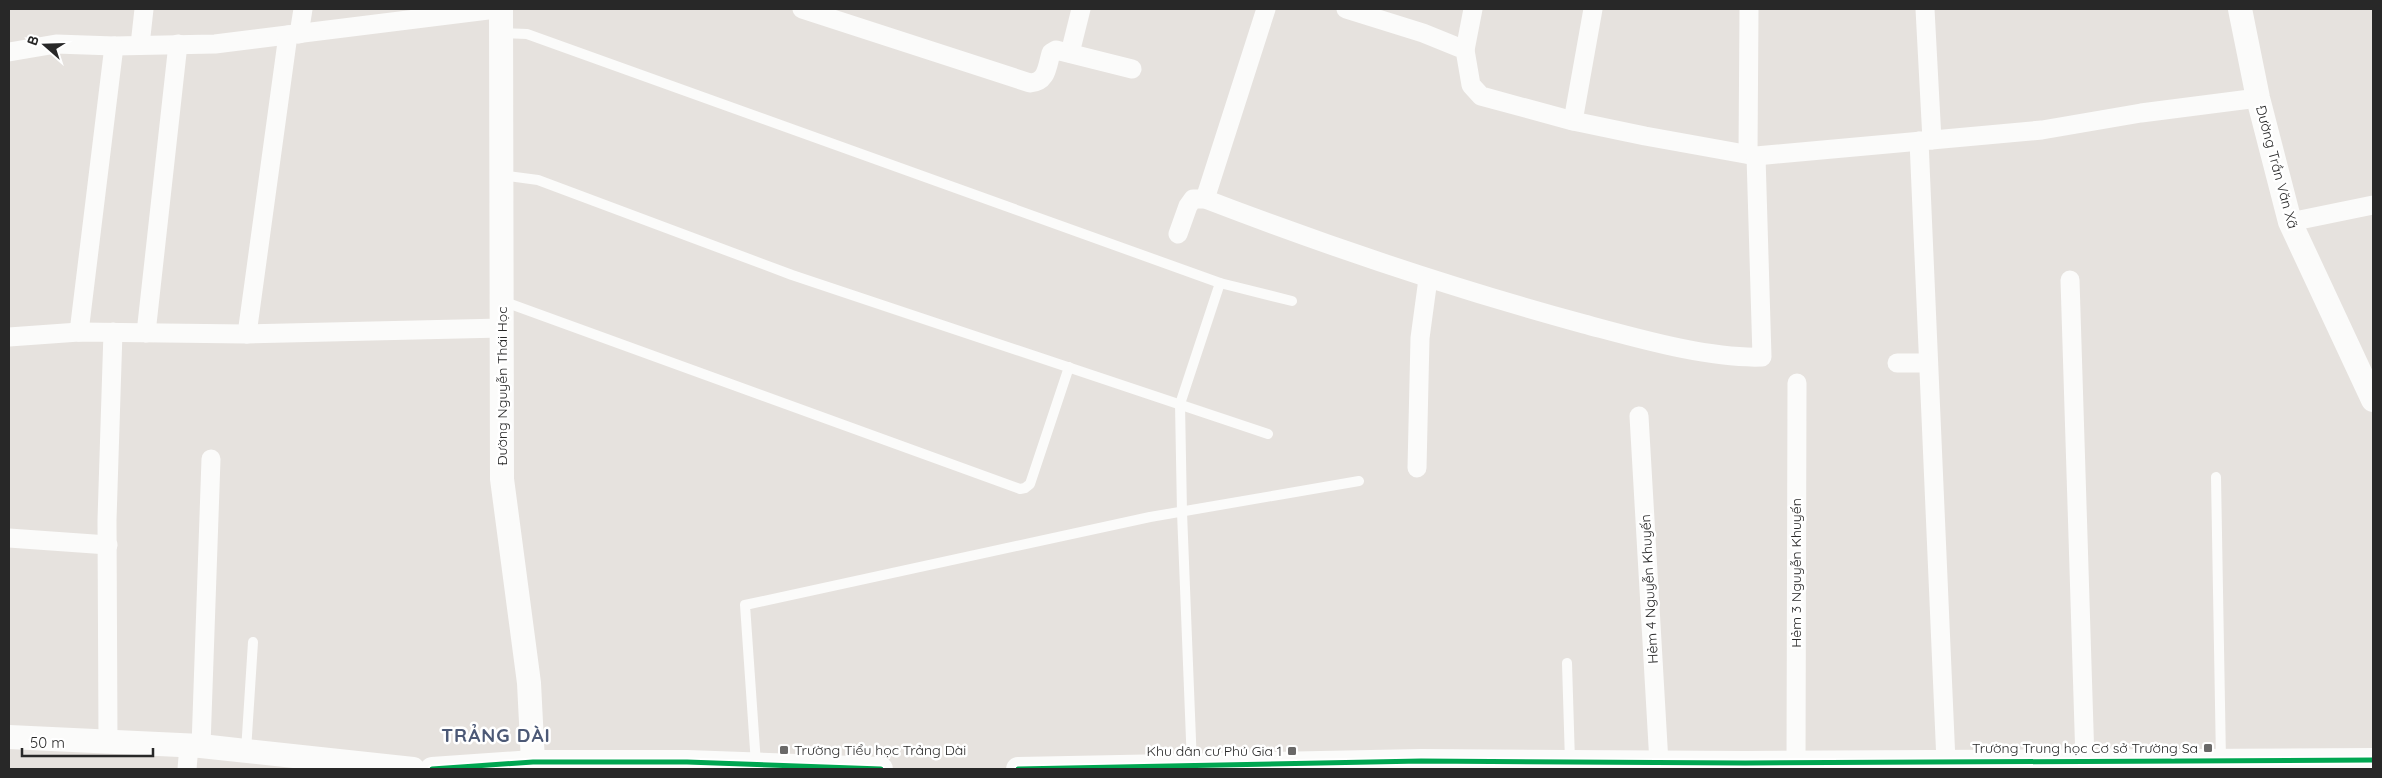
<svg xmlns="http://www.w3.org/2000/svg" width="2382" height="778" font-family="Quicksand,sans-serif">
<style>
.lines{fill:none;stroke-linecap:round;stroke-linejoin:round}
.service{stroke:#fbfbfa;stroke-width:10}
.minor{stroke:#fbfbfa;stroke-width:19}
.tertiary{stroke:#fbfbfa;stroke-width:24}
.bus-1-casing{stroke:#fff;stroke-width:9}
.bus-1{stroke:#00a651;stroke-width:5}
.poi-dot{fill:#6a6968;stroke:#fff;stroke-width:2}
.labels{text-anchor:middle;stroke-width:5;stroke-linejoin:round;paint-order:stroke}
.street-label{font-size:14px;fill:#282828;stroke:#fff}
.poi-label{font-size:14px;fill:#282828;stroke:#fff;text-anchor:end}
.district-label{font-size:19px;font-weight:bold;letter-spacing:1px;fill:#4c5976;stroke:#fff}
</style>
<rect width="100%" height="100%" fill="#e6e2de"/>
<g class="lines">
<!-- service -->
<g class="service">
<path d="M501,33L527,34L1220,283L1180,404L1182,512L1192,765"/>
<path d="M501,175L538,180L792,275L1268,434"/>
<path d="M1220,283L1292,301"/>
<path d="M502,301L1020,489L1025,488L1030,484L1069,367"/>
<path d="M2216,477L2221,761"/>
<path d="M1567,663L1570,762"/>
<path d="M246,751L253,642"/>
<path d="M756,764L745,605L1150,517L1359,481"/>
</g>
<!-- minor -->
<g class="minor">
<path d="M802,9L1030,83C1047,82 1047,67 1051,53L1056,50L1132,69"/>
<path d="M1346,9L1423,33L1465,50L1471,85L1481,96L1573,121L1645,136L1756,156L2042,130L2141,113L2258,98"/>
<path d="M1925,9L1932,140"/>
<path d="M299,34L303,9"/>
<path d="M140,45L144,9"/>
<path d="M1465,50L1473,9"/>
<path d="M9,52L56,44L114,46L215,44L496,9"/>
<path d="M1070,53L1081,9"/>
<path d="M1573,121L1593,9"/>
<path d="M1919,141L1946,762"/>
<path d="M1748,154L1749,9"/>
<path d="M1205,199L1266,9"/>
<path d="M2290,222L2373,205"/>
<path d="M1178,234L1188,206L1193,199H1205C1330,247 1455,289 1584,324C1637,338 1708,359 1762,357L1756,156"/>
<path d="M2070,280L2085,761"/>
<path d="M79,332L114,46"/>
<path d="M146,333L178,44"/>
<path d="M247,334L288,35"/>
<path d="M9,337L79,332L247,334L502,328"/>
<path d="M1897,363H1928"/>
<path d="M1639,416L1659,763"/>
<path d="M1417,468L1420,338L1428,279"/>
<path d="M9,538L108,545"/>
<path d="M108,742L107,520L113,332"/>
<path d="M201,746L211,459"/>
<path d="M1796,763L1797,383"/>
<path d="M187,769L189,746"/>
</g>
<!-- tertiary -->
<g class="tertiary">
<path d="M501,9L502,479L529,683L533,762"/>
<path d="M2240,9L2258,98L2290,222L2373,400"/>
<path d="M9,737L201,746L413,769"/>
<path d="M432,769L533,762H687L881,769"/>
<path d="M1018,769L1421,761L1745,763L2373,760"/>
</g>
<!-- bus-1 casing -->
<g class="bus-1-casing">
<g id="bus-1">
<path d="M432,769L533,762H687L881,769"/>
<path d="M1018,769L1421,761L1745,763L2373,760"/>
</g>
</g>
<!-- bus-1 -->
<use href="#bus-1" class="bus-1"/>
</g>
<!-- markers -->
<g class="poi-dot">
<rect x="2203" y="743" width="10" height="10" rx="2.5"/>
<rect x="779" y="745" width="10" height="10" rx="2.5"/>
<rect x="1287" y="746" width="10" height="10" rx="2.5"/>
</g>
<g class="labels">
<!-- street labels -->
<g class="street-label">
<text transform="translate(2277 167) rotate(75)" y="5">Đường Trần Văn Xã</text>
<text transform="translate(502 386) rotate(-90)" y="5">Đường Nguyễn Thái Học</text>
<text transform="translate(1796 573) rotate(-90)" y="5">Hẻm 3 Nguyễn Khuyến</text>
<text transform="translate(1649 589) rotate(-93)" y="5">Hẻm 4 Nguyễn Khuyến</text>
</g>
<!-- poi labels -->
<g class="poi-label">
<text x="2198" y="753">Trường Trung học Cơ sở Trường Sa</text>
<text x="794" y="755" text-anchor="start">Trường Tiểu học Trảng Dài</text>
<text x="1282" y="756">Khu dân cư Phú Gia 1</text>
</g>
<!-- district labels -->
<g class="district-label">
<text x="496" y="742">TRẢNG DÀI</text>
</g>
</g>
<!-- border -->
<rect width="2382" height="778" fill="none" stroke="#282828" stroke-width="20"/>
<!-- north arrow -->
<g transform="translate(45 45) rotate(290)" stroke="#ffffff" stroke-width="4" paint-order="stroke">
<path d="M0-4L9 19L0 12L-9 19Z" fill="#282828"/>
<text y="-8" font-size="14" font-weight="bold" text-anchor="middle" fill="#282828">B</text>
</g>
<!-- scale -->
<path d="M22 748v8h131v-8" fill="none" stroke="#282828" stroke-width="2.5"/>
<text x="30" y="748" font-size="15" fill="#282828" stroke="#ffffff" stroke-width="4" paint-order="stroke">50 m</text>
</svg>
